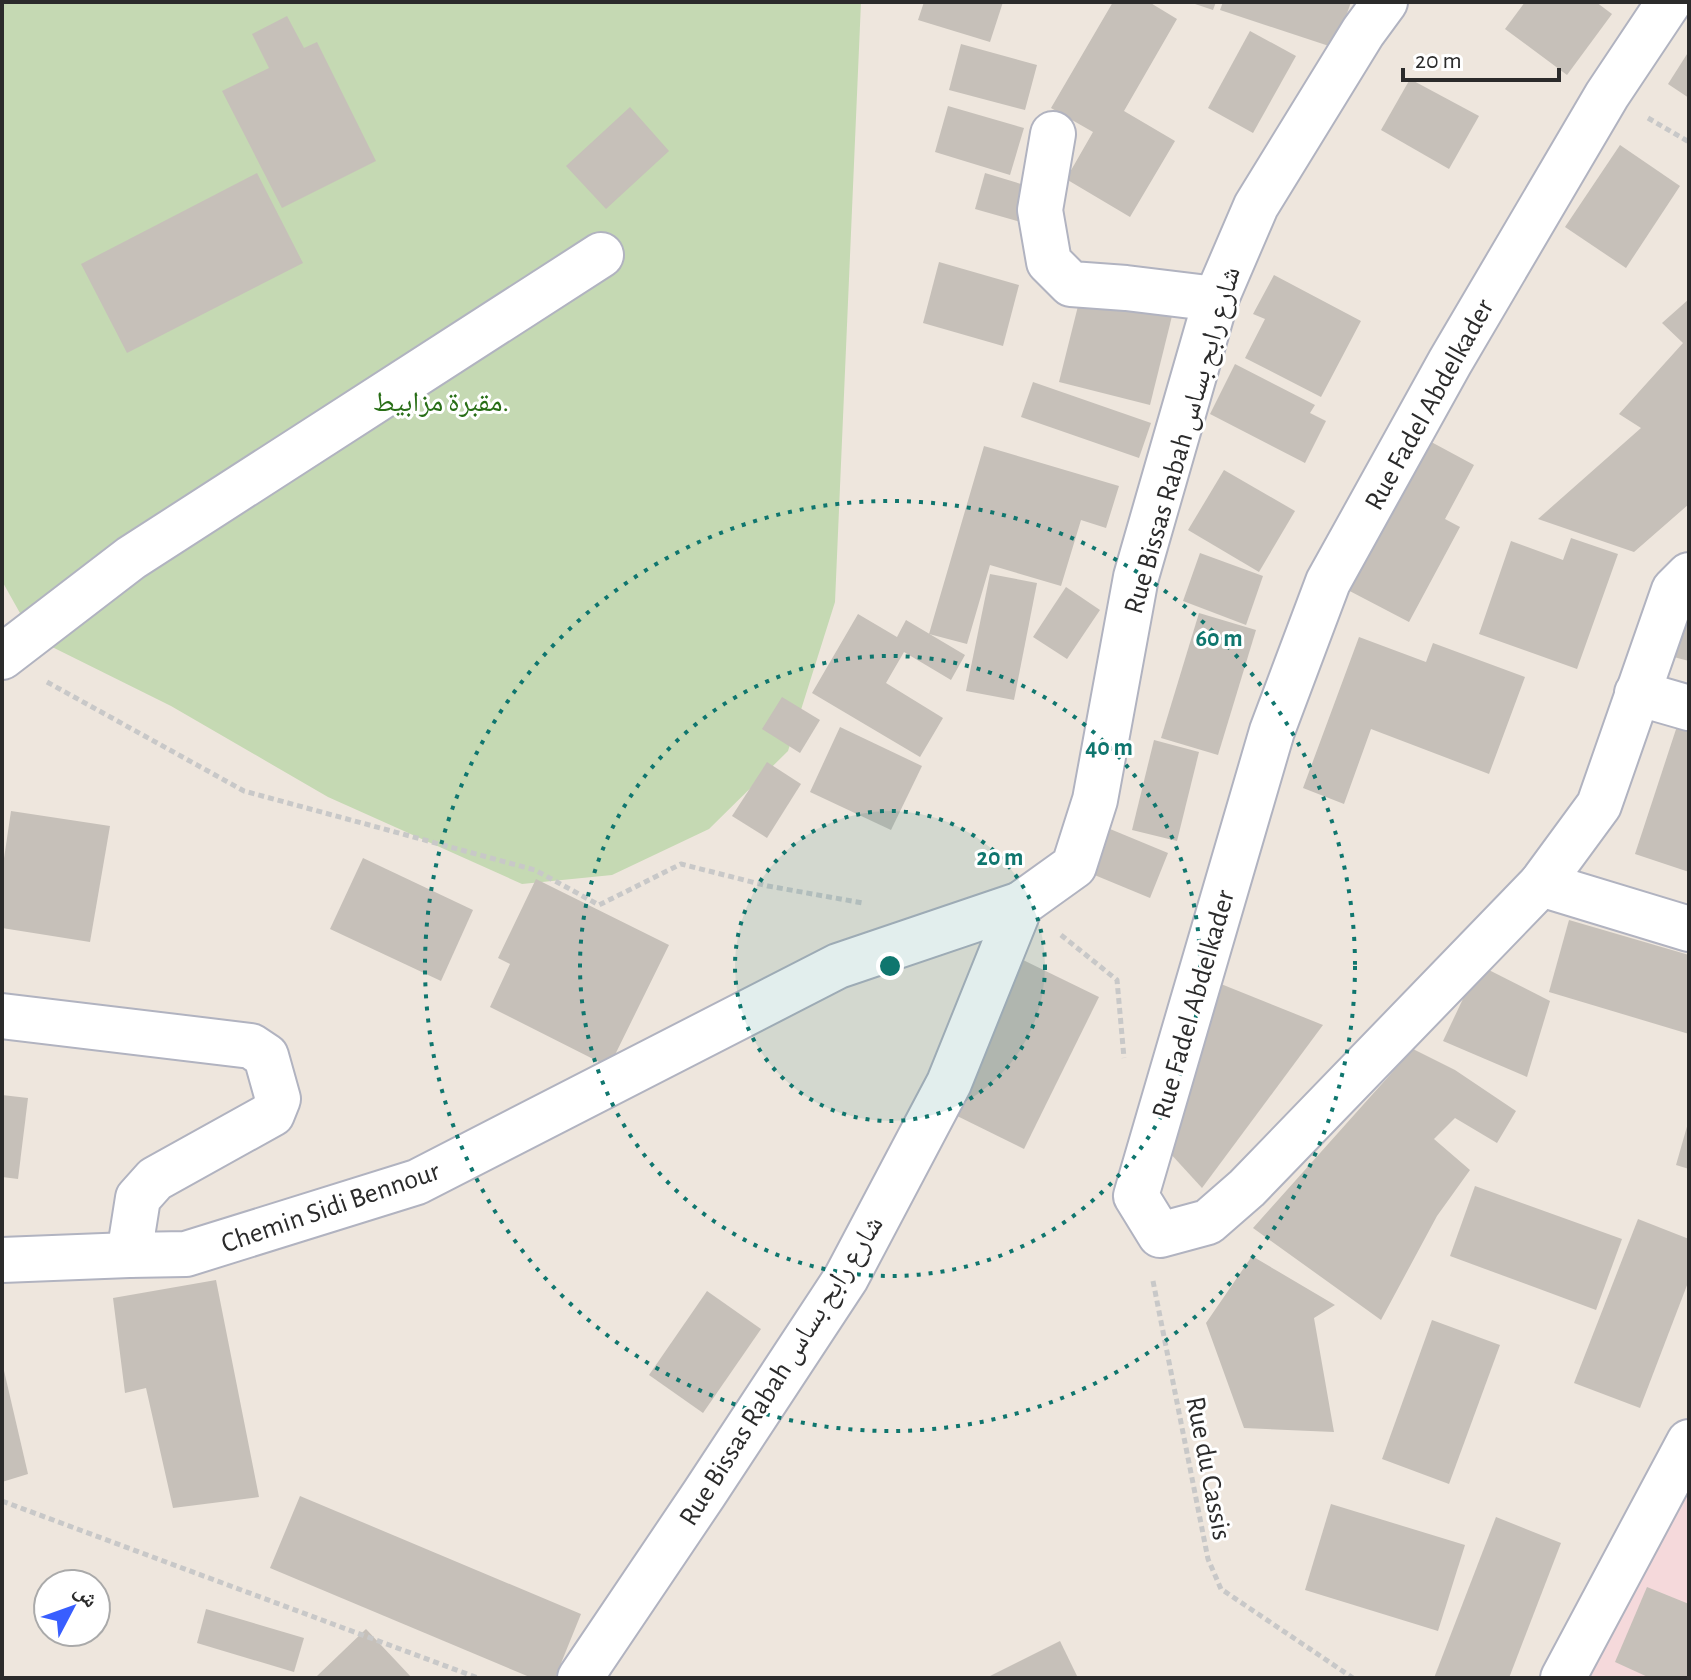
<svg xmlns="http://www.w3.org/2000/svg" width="1691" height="1680" font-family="'Alegreya Sans','Noto Naskh Arabic',sans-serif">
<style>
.medical{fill:#f5d9db}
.cemetery{fill:#c5d9b3}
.building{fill:#c6c0b9}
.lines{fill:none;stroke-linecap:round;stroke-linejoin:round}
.minor-casing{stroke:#b1b3c0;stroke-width:48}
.path{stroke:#c8c8c8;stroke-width:5;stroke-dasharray:6 4;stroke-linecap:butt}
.minor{stroke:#fff;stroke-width:44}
.ring{fill:none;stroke:#0f766e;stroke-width:4;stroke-dasharray:4 8}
.labels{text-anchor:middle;stroke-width:6;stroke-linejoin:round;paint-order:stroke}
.park-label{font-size:28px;fill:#286e16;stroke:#fff}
.street-label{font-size:28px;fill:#2b2b2b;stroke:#fff}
.centre{fill:#0f766e;stroke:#fff;stroke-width:4}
.ring-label{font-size:24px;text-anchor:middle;font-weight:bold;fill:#0f766e;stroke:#fff;stroke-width:6;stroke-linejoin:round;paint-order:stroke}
</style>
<rect width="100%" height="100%" fill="#eee6dd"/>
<!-- medical -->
<path class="medical" d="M1689,1479V1678H1586Z"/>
<!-- cemetery -->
<path class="cemetery" d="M2,2H861L835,602L788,751L709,829L612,875L522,884L328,797L171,706L34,638L2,581Z"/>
<!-- building -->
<g class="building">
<path d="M924,2H1003L990,42L918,20Z"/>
<path d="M1113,2H1149L1177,19L1124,111L1175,141L1130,217L1066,179L1093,132L1051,108Z"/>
<path d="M1189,2H1216L1213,10Z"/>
<path d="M1223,2H1351L1335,48L1220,10Z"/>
<path d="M1525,2H1596L1612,14L1567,75L1505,29Z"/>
<path d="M287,16L304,48L317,42L376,161L282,208L222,91L269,68L252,34Z"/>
<path d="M1250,31L1296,56L1253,133L1208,108Z"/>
<path d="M961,44L1037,65L1025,110L949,90Z"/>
<path d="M1689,51V98L1668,84Z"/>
<path d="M1410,79L1479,116L1449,169L1381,130Z"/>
<path d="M948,106L1024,128L1010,175L935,152Z"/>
<path d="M630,107L669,151L606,209L566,166Z"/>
<path d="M1620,145L1680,186L1626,268L1565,227Z"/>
<path d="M257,173L303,263L127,353L81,264Z"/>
<path d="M985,173L1034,188L1024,223L975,209Z"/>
<path d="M939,262L1019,285L1003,346L923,323Z"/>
<path d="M1274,275L1361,321L1321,397L1245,358L1265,319L1253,314Z"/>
<path d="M1082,290L1173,312L1150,405L1059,382Z"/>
<path d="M1689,299V504L1634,552L1538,519L1641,428L1619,414L1683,343L1662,323Z"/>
<path d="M1235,364L1315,405L1310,413L1326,421L1305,463L1210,414Z"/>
<path d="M1033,382L1151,423L1139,458L1021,417Z"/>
<path d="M1422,437L1474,465L1445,519L1460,527L1409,622L1342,587Z"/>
<path d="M984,446L1119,486L1106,528L1081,520L1061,586L990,565L967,644L929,634Z"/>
<path d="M1224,470L1295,511L1259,572L1188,530Z"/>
<path d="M1571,538L1618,554L1577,669L1479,634L1511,541L1563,560Z"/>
<path d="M1200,553L1263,576L1246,625L1183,601Z"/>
<path d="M990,574L1037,583L1014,700L966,691Z"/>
<path d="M1689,583V661L1666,655Z"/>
<path d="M1066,587L1100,610L1067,659L1033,637Z"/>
<path d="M1199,613L1256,630L1218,755L1161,738Z"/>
<path d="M858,614L897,637L906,620L965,655L951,680L904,652L886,683L943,718L920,757L812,693Z"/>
<path d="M1359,637L1426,662L1433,643L1525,677L1489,774L1371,729L1344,804L1303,788Z"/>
<path d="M782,697L820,720L800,753L762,729Z"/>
<path d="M1681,714L1689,717V872L1635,854Z"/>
<path d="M840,727L922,766L891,830L810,792Z"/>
<path d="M1154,740L1199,752L1177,841L1132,830Z"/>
<path d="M767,762L801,784L767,838L732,816Z"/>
<path d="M11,811L110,826L90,942L2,928V872Z"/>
<path d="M1098,824L1168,853L1150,898L1080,869Z"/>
<path d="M363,858L473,910L441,981L330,929Z"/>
<path d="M536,879L669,945L609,1067L490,1007L510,964L498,958Z"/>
<path d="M1569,920L1689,955V1034L1549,992Z"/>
<path d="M1021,959L1099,997L1024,1149L947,1111Z"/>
<path d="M1479,965L1550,1001L1527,1077L1443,1041Z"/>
<path d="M1221,984L1323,1025L1202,1188L1169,1152Z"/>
<path d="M1413,1049L1455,1070L1516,1111L1497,1143L1455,1118L1434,1139L1470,1170L1437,1216L1381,1320L1253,1228Z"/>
<path d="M2,1095L28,1098L18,1179L2,1177Z"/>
<path d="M1688,1123H1689V1169L1676,1165Z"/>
<path d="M1475,1186L1622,1239L1596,1310L1450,1256Z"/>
<path d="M1638,1219L1689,1239V1280L1640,1408L1574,1383Z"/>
<path d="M1252,1256L1335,1305L1314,1318L1334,1432L1244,1428L1206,1323Z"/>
<path d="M216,1280L259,1497L173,1508L146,1388L125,1393L113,1298Z"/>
<path d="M707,1291L761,1329L703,1413L649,1375Z"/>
<path d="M1432,1320L1500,1345L1449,1484L1382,1459Z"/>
<path d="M2,1362L28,1474L2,1482Z"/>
<path d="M300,1496L581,1614L555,1678H532L270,1568Z"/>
<path d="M1331,1504L1465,1545L1438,1631L1305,1590Z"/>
<path d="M1496,1517L1561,1543L1509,1678H1434Z"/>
<path d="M1647,1587L1689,1604V1678H1650L1615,1662Z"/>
<path d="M206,1609L304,1638L294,1672L197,1643Z"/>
<path d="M366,1629L412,1678H319L317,1676Z"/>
<path d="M1060,1641L1078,1678H986Z"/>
</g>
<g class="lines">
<!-- minor casing -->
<g class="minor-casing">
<g id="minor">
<path d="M1669,2L1607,95L1450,362L1328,582L1272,731L1136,1196L1160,1235L1208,1222L1247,1188L1541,884L1599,805L1674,590L1689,575"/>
<path d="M1053,134L1040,210L1049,262L1071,284L1126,288L1216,299"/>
<path d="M2,657L131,558L601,255"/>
<path d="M1637,693L1689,708"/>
<path d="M1541,884L1689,929"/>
<path d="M2,1016L251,1046L266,1056L278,1099L272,1114L155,1179L138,1198L129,1255L186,1254L417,1182L838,966L1021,904"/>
<path d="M2,1260L129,1255"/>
<path d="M580,1678L704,1494L846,1278L949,1083L1021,904L1074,866L1095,800L1136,577L1216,299L1256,206L1363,32L1385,2"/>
<path d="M1563,1678L1689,1442"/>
</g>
</g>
<!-- path -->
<g class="path">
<path d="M1648,118L1689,142"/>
<path d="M47,682L244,791L535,870L599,905L681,864L768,886L863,903"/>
<path d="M1061,935L1117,980L1124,1058"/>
<path d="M1153,1281L1208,1559L1221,1589L1353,1678"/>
<path d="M2,1501L478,1678"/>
</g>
<!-- minor -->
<use href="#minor" class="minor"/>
</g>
<!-- distance rings -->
<circle cx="890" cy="966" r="155" fill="#0f766e" fill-opacity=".12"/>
<g class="ring">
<circle cx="890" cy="966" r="155"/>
<circle cx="890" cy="966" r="310"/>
<circle cx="890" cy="966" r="465"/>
</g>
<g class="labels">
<!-- park labels -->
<g class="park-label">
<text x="441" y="411">مقبرة مزابيط.</text>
</g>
<!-- street labels -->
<g class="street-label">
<text transform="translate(1428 404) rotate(-61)" y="10">Rue Fadel Abdelkader</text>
<text transform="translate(1181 440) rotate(-74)" y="10">Rue Bissas Rabah شارع رابح بساس</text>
<text transform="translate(1192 1004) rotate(-74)" y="10">Rue Fadel Abdelkader</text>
<text transform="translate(330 1206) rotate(-19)" y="10">Chemin Sidi Bennour</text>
<text transform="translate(780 1370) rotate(-58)" y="10">Rue Bissas Rabah شارع رابح بساس</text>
<text transform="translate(1210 1468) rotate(79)" y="10">Rue du Cassis</text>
</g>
</g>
<circle cx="890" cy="966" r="12" class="centre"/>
<g class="ring-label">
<text x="1219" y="646">60 m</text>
<text x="1109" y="755">40 m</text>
<text x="1000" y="865">20 m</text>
</g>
<!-- border -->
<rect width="1691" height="1680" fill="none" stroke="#2b2b2b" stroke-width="8"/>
<!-- north arrow -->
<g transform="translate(72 1608) rotate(49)"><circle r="38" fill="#ffffff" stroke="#aaaaaa" stroke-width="2"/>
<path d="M0-6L14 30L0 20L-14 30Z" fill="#385eff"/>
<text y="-12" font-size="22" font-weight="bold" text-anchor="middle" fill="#2b2b2b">ش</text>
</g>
<!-- scale -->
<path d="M1403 68v12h156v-12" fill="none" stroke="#2b2b2b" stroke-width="4"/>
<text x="1415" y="68" font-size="24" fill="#2b2b2b" stroke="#ffffff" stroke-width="6" paint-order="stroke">20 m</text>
</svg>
